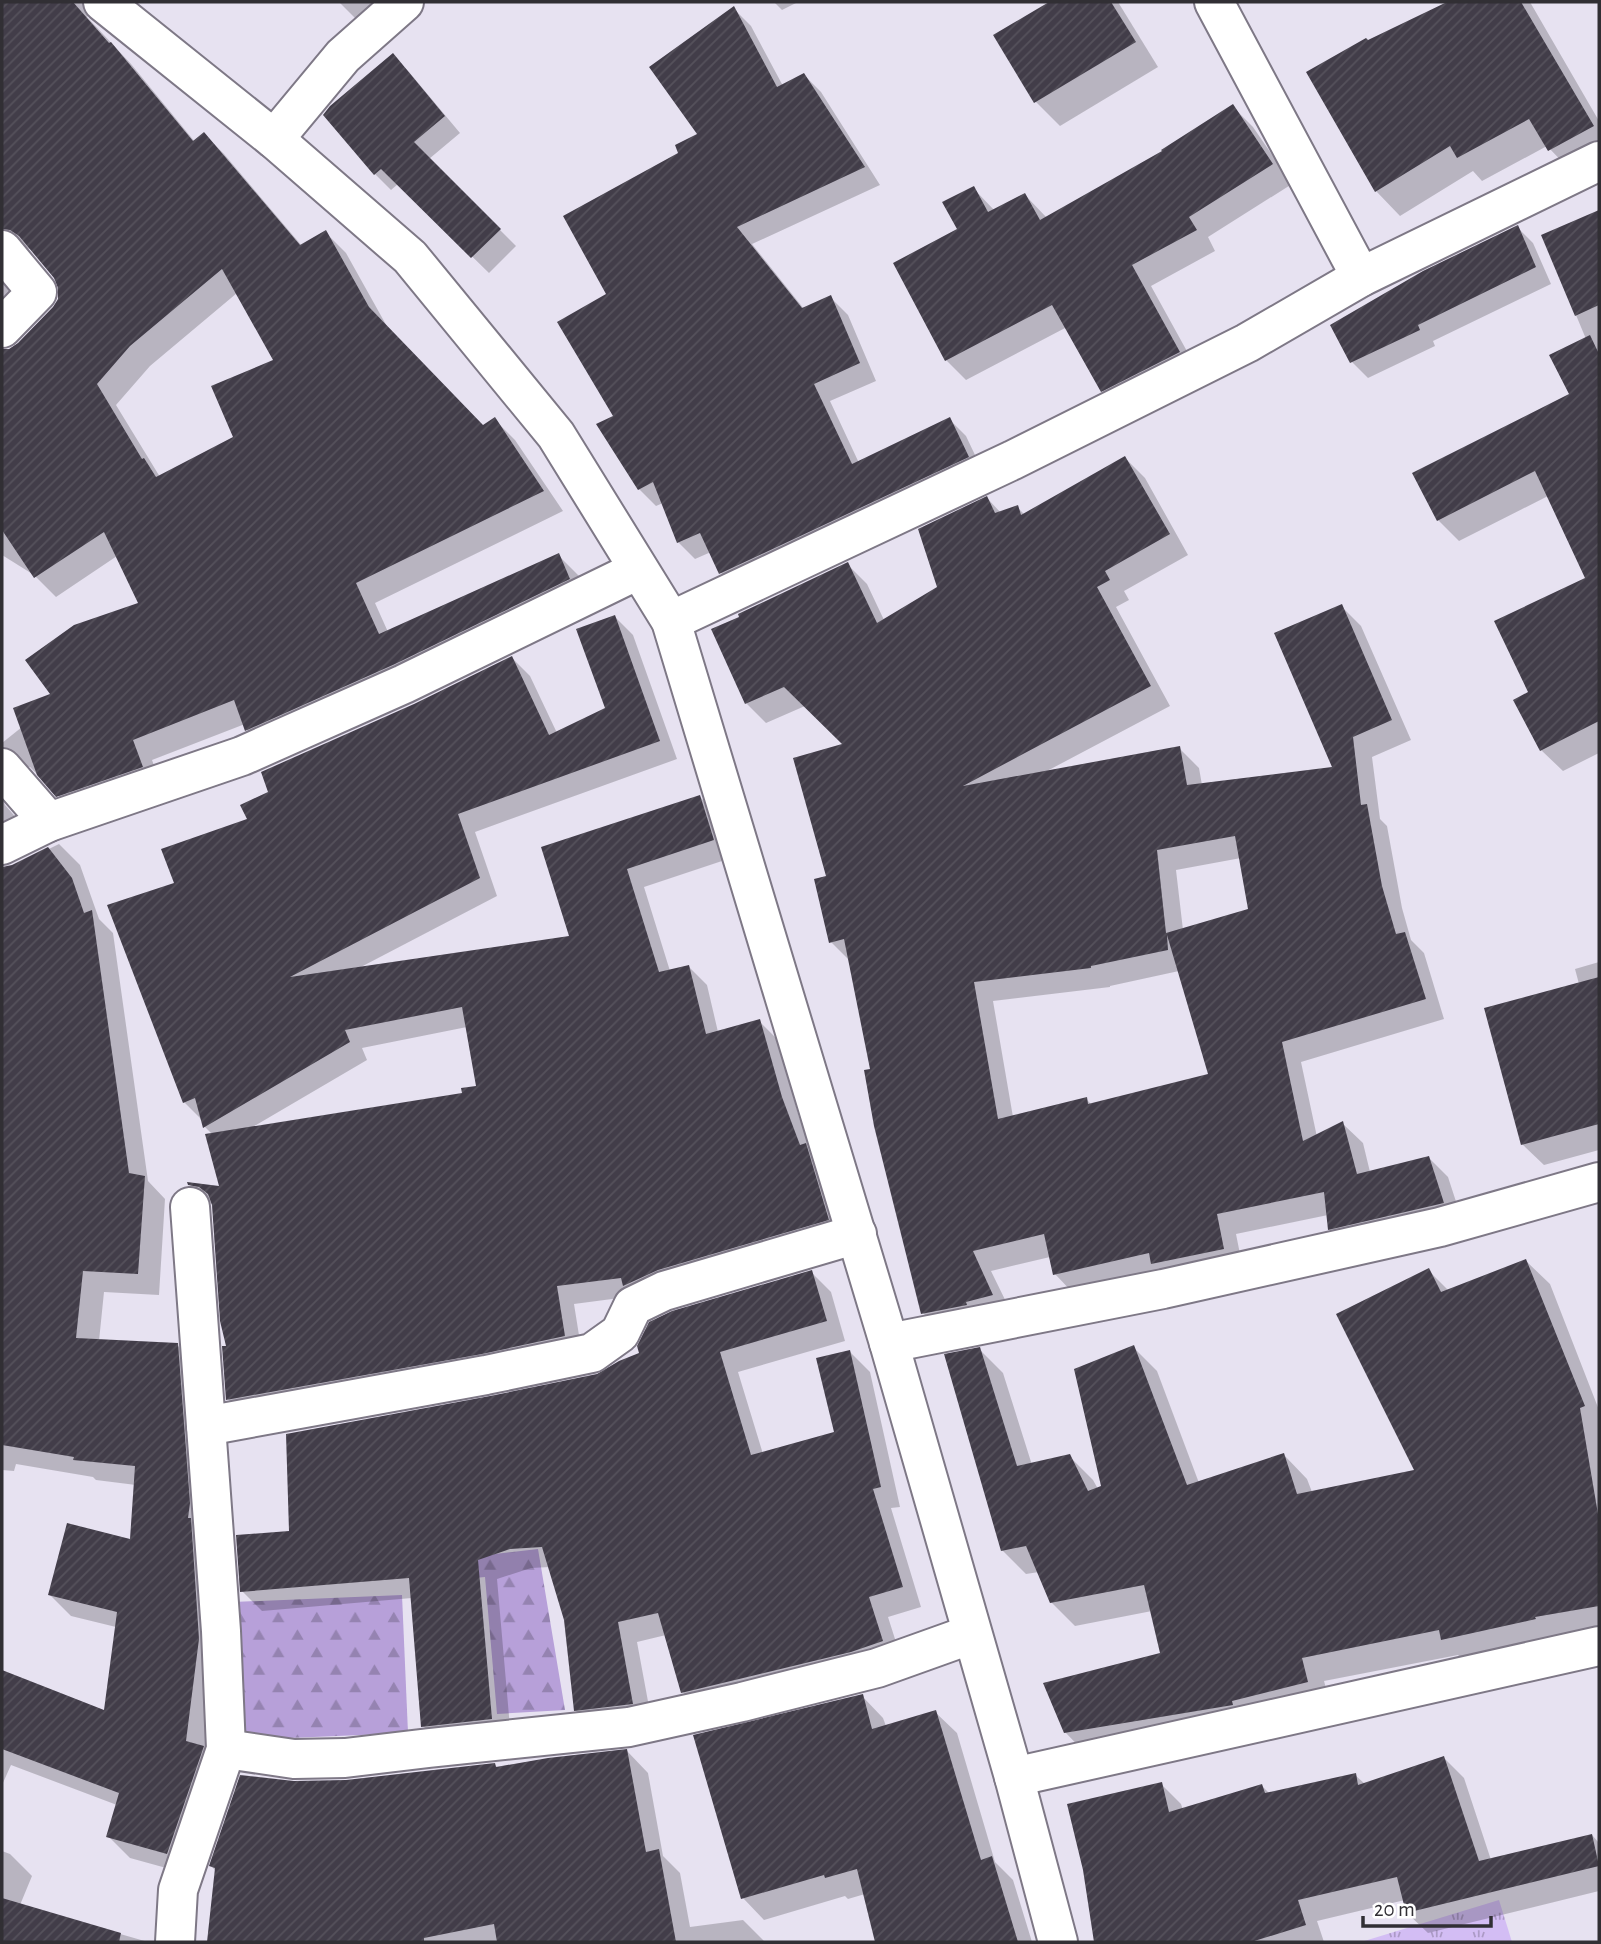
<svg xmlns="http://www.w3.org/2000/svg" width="1601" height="1944" font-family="'Alegreya Sans',sans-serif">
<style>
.grass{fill:url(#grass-tufts)}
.forest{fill:url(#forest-firs)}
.shadow{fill:#0003;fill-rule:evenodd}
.building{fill:url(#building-hatch);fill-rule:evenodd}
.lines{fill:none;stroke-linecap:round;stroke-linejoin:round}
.minor-casing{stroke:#7e7886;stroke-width:42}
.minor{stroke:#fff;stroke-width:38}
</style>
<defs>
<pattern id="grass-tufts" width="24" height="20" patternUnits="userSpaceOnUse" patternTransform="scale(1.75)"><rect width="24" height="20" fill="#d3bdf4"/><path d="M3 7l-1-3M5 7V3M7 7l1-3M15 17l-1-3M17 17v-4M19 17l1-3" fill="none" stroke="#ac9ac6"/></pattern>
<pattern id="forest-firs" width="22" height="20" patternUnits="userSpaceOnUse" patternTransform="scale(1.75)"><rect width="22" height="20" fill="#b7a0d9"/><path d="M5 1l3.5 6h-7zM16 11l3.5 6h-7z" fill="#9583b1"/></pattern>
<pattern id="building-hatch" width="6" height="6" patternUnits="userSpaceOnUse" patternTransform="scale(1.75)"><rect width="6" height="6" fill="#423d49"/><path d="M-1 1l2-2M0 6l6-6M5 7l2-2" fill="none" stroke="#55515b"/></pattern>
</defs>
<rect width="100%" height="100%" fill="#e7e2f1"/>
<!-- grass -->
<path class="grass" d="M1499,1900L1512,1942H1361Z"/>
<!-- forest -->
<g class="forest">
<path d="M538,1549L565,1710L497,1714L485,1577L454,1580L451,1559Z"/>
<path d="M402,1595L408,1733L239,1740L233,1602Z"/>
</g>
<!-- shadow -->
<g class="shadow">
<path d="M2,2H101L87,17L131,64L195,142L204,134L224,154L302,246L325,232L346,253L389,330L484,427L495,420L515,440L563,511L375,603L388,632L559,556L579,576L589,599L267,750L247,730L245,724L152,760L162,787L78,816L30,767L18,766L2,780V743L22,727L140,604L117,556L56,597L34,575L2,555V351H9L18,345L54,308L60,298V287L55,277L31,249L20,248L2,263ZM237,293L276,360L235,438L160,477L116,405L150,366Z"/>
<path d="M339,2H418L374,37Z"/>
<path d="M774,2H798L782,10Z"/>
<path d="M1052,2H1118L1158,67L1060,126L1036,102L995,36Z"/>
<path d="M1451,2H1530L1599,121V160L1574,174L1547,146L1482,181L1473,171L1400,216L1376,191L1309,72Z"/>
<path d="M734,9L751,26L783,86L804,75L821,92L880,185L752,244L804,309L830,297L848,315L876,381L830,401L859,463L949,419L966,436L984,474L738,590L721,573L711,552L695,559L678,542L663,503L656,506L639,489L616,417L608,295L680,154L700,135Z"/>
<path d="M393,56L409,72L460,133L429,159L516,246L489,273L398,184L391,190L375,174Z"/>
<path d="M1233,107L1253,127L1292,184L1208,237L1215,251L1151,286L1199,373L1122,411L1102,391L1067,327L966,380L946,360L959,230L973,188L995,211L1025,195L1047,218L1164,152Z"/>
<path d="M1599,211V753L1563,771L1541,750L1530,693L1587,579L1548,496L1459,541L1438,520L1572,395L1586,339L1543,236Z"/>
<path d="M1517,227L1533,243L1551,284L1433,341L1435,346L1368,378L1352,362Z"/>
<path d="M2,279L5,286L27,312L2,341Z"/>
<path d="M1125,458L1145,478L1188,555L1124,591L1129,600L1116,607L1170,706L1047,771L1179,748L1199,768L1202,785L1334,768L1341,606L1361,626L1411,740L1372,757L1380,819L1387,826L1402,908L1411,940L1424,953L1444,1019L1301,1062L1317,1137L1343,1124L1363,1143L1370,1172L1428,1157L1448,1177L1463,1223L1349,1249L1329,1229L1328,1215L1236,1234L1243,1269L1074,1294L1055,1274L1050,1257L991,1271L1012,1314L943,1333L923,1313L851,962L831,942L828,877L845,745L805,706L766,723L746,703L847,564L867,584L884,620L939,588L987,498L1001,513L1017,507L1025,515ZM1241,858L1250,911L1183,930L1176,870ZM1179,971L1211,1076L1092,1105L1086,1099L1013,1117L993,1001L1110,987V986Z"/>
<path d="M615,617L633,635L677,759L475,832L497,896L359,968L571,937L544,848L700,797L718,815L731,858L644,887L670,971L689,967L707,985L718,1032L759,1021L777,1039L799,1117L846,1237L635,1296L574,1304L582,1354L246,1417L228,1399V1348L213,1204L208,1203L189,1184L221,1188L213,1135L205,1127L203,1121L184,1102L177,884L249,820L270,793L414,705L512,658L530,676L557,733L607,709ZM467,1027L478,1087L464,1094L251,1128L367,1060L362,1048Z"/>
<path d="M2,797L5,805L32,836L2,859Z"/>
<path d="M59,844L80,865L99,919L113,933L148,1181L165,1199L159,1295L104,1292L99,1341L177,1345L199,1367L220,1662L188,1874L130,1858L108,1836L117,1805L11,1765L2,1785V1671L105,1713L116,1627L71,1616L50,1595L132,1542L136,1485L96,1480L93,1477L16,1464L14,1471L2,1470V916L12,911L2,883V868L12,867Z"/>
<path d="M1599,962V1150L1544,1165L1522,1144L1579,984L1575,969Z"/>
<path d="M1526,1261L1550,1284L1599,1410V1634L1466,1663L1458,1655L1324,1681L1331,1706L1089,1757L1065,1732L1162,1654L1152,1611L1075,1626L1051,1602L1039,1572L1026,1574L1002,1550L979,1349L1003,1373L1032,1465L1069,1456L1093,1480L1098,1489L1103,1487L1133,1347L1157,1371L1199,1483L1284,1455L1307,1479L1312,1492L1416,1472L1429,1271L1449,1291Z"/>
<path d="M811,1272L831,1292L845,1341L738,1372L763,1454L836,1433L850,1352L870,1372L900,1507L891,1508L921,1607L888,1617L902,1661L702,1712L683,1692L666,1635L637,1642L652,1723L595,1730L575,1710L566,1620L550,1567L531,1568L497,1579L511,1739L443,1746L423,1726L412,1598L262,1611L242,1591L291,1532L598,1376Z"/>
<path d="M862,1696L883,1718L886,1726L935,1712L957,1733L995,1862L1013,1880L1032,1942H877L865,1894L848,1899L845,1896L764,1920L743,1898Z"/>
<path d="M627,1751L648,1773L663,1856L680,1873L690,1927L743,1920L765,1942H209L216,1871L211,1866L294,1783L346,1782L495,1765L498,1768Z"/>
<path d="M1444,1758L1464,1778L1491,1860L1592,1835L1599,1843V1891L1428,1933L1407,1913L1405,1900L1317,1921L1324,1942H1096L1085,1869L1161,1784L1181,1804L1183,1810L1262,1786L1270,1794L1355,1775L1365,1784Z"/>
<path d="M2,1851L10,1854L32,1876L20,1905L148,1942H2Z"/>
</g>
<!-- building -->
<g class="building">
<path d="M2,2H73L109,43L111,42L193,141L204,132L300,245L326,230L369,307L483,425L495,417L544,491L356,583L379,634L559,553L570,579L395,664L245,731L234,700L133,740L143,767L56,797L37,775L13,708L50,694L25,660L74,625L138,603L104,532L34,578L2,530V349H9L18,343L53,307L58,299V288L54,278L19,236L10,230L2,229ZM222,269L273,360L211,386L233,437L156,477L144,458L142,459L97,384L130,346Z"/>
<path d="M1049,2H1111L1136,42L1034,103L993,35Z"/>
<path d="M1447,2H1521L1594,126L1548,151L1529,119L1457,158L1450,146L1375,192L1306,72L1366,38L1368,40Z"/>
<path d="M734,6L777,87L804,73L865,167L737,227L802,308L831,295L860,363L814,384L852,464L950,417L969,457L719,574L700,533L677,543L653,482L638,490L596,424L613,416L557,322L606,294L563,216L678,153L675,145L697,134L649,67Z"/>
<path d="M393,53L445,116L414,142L501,229L471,258L381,169L374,175L323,115L330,106Z"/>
<path d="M1233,104L1273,164L1189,217L1197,230L1132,265L1180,352L1101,392L1052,305L945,361L893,263L957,229L942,202L974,186L988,212L1025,193L1040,220L1162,151L1161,150Z"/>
<path d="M1599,210V305L1575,316L1541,235Z"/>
<path d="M1518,225L1536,267L1418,325L1420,330L1350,363L1330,325L1423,271Z"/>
<path d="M1590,335L1599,354V721L1540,751L1513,700L1528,692L1494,621L1585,578L1535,471L1437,521L1412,473L1569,394L1549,355Z"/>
<path d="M1125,456L1170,534L1105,571L1110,580L1097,587L1151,686L963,786L1180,746L1187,785L1332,767L1274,633L1342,604L1392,720L1353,737L1361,805L1367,804L1382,886L1396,934L1405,932L1426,999L1282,1042L1303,1141L1343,1121L1357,1174L1429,1156L1444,1203L1328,1230L1324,1192L1217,1214L1224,1249L1151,1264L1149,1253L1053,1275L1044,1234L973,1251L993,1295L966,1302L967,1305L921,1314L874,1126L864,1070L870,1069L844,939L829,943L814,879L826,876L793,758L842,744L784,687L745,704L711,629L739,617L738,614L848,562L877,623L937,587L918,529L987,496L995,513L1018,505L1021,515ZM1235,836L1248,909L1166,933L1157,850ZM1167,935L1208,1074L1088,1104L1087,1097L998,1119L974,982L1091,968V966L1168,950Z"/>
<path d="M615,615L660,741L458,814L480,878L290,977L569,936L541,847L700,795L714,840L627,869L659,972L689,965L706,1034L760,1019L782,1097L800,1145L806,1143L829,1220L658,1270L623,1286L621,1278L557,1286L565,1336L482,1354L226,1400L222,1346H226L220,1321L212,1205L208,1194L199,1187L188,1185L187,1182L219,1186L205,1134L462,1093L461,1088L476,1086L462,1007L345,1030L350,1042L203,1128L195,1098L183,1103L107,905L174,883L161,849L247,819L240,805L268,792L261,772L414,704L512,656L549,735L605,708L576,629Z"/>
<path d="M48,847L72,878L84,913L92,910L129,1173L145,1176L138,1274L83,1271L76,1338L178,1343L190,1503L188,1518H191L199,1639L186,1741L204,1746L167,1854L106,1837L119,1793L2,1749V1670L104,1710L117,1612L48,1595L67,1523L130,1539L135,1466L73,1460L74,1457L2,1445V867L12,865Z"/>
<path d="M1599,977V1124L1521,1145L1484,1008Z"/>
<path d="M1526,1259L1585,1406L1580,1408L1599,1520V1606L1535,1617L1536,1619L1441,1640L1439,1630L1302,1658L1308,1682L1232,1701L1233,1705L1064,1733L1043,1683L1160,1653L1144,1585L1050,1603L1026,1546L1001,1551L944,1354L980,1347L1017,1466L1070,1454L1088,1491L1101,1486L1074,1369L1134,1345L1187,1485L1284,1453L1297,1494L1414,1470L1336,1314L1429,1268L1441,1292Z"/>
<path d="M812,1270L827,1321L720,1352L751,1455L834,1432L816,1358L850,1350L881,1487L873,1489L903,1587L869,1597L883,1641L851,1652L681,1693L658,1613L618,1622L633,1704L574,1711L564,1620L542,1547L510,1549L478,1560L492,1719L421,1727L409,1578L240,1592L236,1535L289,1531L286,1434L490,1396L597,1374L619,1361L639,1353L637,1346L649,1322L672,1311Z"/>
<path d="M863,1694L872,1729L936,1710L981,1860L992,1856L1018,1942H875L857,1869L825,1878L824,1875L741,1899L693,1735Z"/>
<path d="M627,1749L646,1852L659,1849L676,1942H497L494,1924L424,1938V1942H207L215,1868L209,1866L240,1775L294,1781L346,1780L495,1763L496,1767L548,1758Z"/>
<path d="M1444,1756L1479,1861L1592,1834L1599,1866L1406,1913L1397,1877L1298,1900L1306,1925L1251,1942H1094L1083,1870L1067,1804L1162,1782L1169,1812L1262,1784L1265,1793L1356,1773L1358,1785Z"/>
<path d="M2,1898L121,1933L119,1942H2Z"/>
</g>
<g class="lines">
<!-- minor casing -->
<g class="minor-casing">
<g id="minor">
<path d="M103,2L274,139L410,257L556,435L671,621L889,1343L1014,1777L1058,1942"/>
<path d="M1214,2L1361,277"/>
<path d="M274,139L343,56L404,2"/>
<path d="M2,250L37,292L2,328"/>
<path d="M671,621L1013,460L1247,343L1361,277L1599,161"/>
<path d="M2,768L49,822"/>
<path d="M2,845L49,822L242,756L404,684L638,570"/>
<path d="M889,1343L1163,1289L1440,1227L1599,1182"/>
<path d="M206,1426L486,1375L592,1353L620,1333L633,1306L664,1291L857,1234"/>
<path d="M226,1749L294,1759L345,1758L429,1748L629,1727L742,1702L877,1668L972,1634"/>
<path d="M1014,1777L1599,1646"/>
<path d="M175,1942L178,1890L226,1749L221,1631L190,1207"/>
</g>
</g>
<!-- minor -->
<use href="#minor" class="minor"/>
</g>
<!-- border -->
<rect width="1601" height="1944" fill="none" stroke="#312f34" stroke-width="7"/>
<!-- scale -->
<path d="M1363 1916v10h128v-10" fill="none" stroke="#312f34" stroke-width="3.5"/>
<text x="1374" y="1916" font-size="21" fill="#312f34" stroke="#ffffff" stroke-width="5" paint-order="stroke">20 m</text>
</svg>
